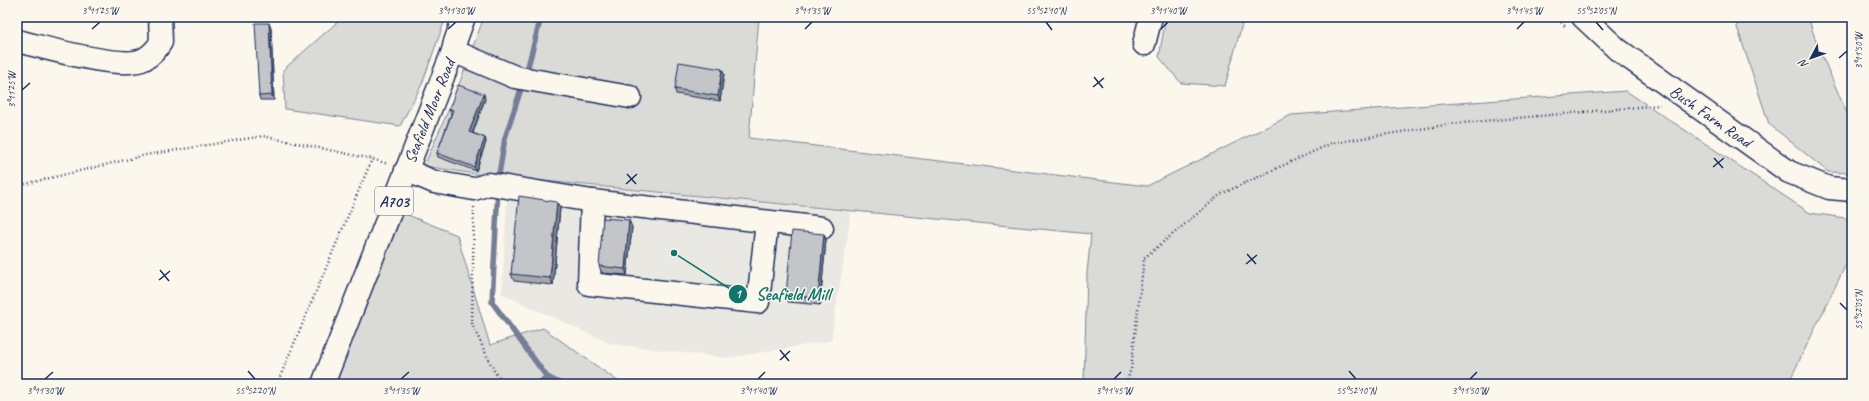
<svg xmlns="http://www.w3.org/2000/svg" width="1869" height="401" font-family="Caveat,sans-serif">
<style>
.built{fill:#eae8e2}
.green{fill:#dadad7;stroke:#7a849a}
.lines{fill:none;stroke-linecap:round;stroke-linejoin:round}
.stream{stroke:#747e96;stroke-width:5.5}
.minor-casing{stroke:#1b2f5e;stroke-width:25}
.major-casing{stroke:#1b2f5e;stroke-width:25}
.path{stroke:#1b2f5e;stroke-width:2.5;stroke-dasharray:1 3;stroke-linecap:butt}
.minor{stroke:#fbf7ec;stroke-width:22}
.major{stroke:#fbf7ec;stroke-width:22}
.wall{fill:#a8a9ad;stroke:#1b2f5e}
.shaded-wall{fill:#888a8d;stroke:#1b2f5e}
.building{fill:#c3c5c9;stroke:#1b2f5e}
.ticks{fill:none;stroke:#1b2f5e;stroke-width:1.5}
.labels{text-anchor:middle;stroke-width:3;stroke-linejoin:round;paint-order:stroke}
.shield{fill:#fbf7ec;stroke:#5e6b89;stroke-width:1}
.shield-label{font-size:16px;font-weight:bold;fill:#1b2f5e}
.street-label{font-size:17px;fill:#1b2f5e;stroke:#fbf7ec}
.leader{fill:none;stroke:#0f766e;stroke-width:1.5}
.callout-dot{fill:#0f766e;stroke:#fbf7ec;stroke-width:1.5}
.mark-label{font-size:12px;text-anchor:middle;font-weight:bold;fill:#fff}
.callout-label{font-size:18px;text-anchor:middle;font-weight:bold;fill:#0f766e;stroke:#fbf7ec;stroke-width:3;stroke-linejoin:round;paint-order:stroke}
.neatline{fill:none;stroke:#1b2f5e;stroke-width:1.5}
.ticks-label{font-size:10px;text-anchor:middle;fill:#1b2f5e}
</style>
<rect width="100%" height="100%" fill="#fbf7ec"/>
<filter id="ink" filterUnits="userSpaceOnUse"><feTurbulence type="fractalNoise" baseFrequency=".025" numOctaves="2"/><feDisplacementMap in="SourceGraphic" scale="8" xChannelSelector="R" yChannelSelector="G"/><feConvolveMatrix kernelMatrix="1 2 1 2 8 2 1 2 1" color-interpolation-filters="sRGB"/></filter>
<g filter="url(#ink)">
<!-- built -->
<path class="built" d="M508,179L851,212L831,341L727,358L611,344L502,294Z"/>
<!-- green -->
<g class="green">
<path d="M343,17H446L422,84L400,126L285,109L283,70Z"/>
<path d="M484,17H759L749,138L1147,186L1291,115L1626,91L1810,213L1852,219V252L1788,384H1084L1087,273L1091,234L482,175L424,166L455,95Z"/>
<path d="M1166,17H1244L1225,86L1181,83L1159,57Z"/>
<path d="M1737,17H1808L1817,44L1852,125V173L1828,172L1769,124L1737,27Z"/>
<path d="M403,213L457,235L490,345L543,328L622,384H333Z"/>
</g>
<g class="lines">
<!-- stream -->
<g class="stream">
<path d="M526,74L541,17"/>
<path d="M498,180L505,138L523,83"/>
<path d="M498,189L492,302L547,377L561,384"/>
<path d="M538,384L547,377"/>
</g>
<!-- minor casing -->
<g class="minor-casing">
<g id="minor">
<path d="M1583,17L1617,49L1789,172L1829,188L1852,190"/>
<path d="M17,41C44,47 123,71 144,59C152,55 157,49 161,42L160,17"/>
<path d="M1144,44L1151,17"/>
<path d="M453,51L515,77L630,97"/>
<path d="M406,170L434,182L474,189L489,184L592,201L822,228"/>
<path d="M592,201L589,284L758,302L767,222"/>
</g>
</g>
<!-- major casing -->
<g class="major-casing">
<path id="major" d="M323,384L453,51L455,42L464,17"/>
</g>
<!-- path -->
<g class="path">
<path d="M1555,17L1565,26"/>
<path d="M17,186L146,155L263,136L372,159L388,164"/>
<path d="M474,207L472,324L495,373L507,384"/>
<path d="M277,384L372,159"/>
<path d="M1126,384L1131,369L1144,258L1221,194L1332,143L1451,124L1660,105"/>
</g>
<!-- minor -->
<use href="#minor" class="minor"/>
<!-- major -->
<use href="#major" class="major"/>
</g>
<!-- wall -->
<g class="wall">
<path d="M271,28L274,100H260L259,96Z"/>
<path d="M724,74L720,101L676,94L675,89Z"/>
<path d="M485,99L473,133L485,138L486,142L476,171L438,157L437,153L451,114L449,109Z"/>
<path d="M557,202L560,208L553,285L514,281L511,274Z"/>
<path d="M632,227L627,275L602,273L599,266Z"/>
<path d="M824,234L826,240L820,305L788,302L786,295Z"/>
</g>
<!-- shaded-wall -->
<g class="shaded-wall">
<path d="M269,23L271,28L274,100L272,95Z"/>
<path d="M722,69L724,74L720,101L718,96Z"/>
<path d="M484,94L485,99L471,137L469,132Z"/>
<path d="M485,138L486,142L476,171L474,167Z"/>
<path d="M557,202L560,208L553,285L550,278Z"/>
<path d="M629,220L632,227L627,275L625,269Z"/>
<path d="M824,234L826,240L820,305L818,298Z"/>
</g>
<!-- building -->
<g class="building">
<path d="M255,23H269L272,95L259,96Z"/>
<path d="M679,62L722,69L718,96L675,89Z"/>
<path d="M458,85L484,94L469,132L485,138L474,167L437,153L453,110L449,109Z"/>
<path d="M519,196L557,202L550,278L511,274Z"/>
<path d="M603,218L629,220L625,269L599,266Z"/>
<path d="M792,231L824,234L818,298L786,295Z"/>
</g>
</g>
<!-- ticks -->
<path class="ticks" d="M1046,22L1052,30M1596,22L1603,30M92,29L100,22M448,29L456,22M805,29L812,22M1161,29L1168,22M1517,29L1524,22M1839,58L1847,51M1094,77L1103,88M1093,87L1104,78M22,90L30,83M1714,158L1723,168M1713,167L1724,158M627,174L636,184M626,184L637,174M1247,254L1256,264M1246,264L1257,255M160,270L169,281M159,280L170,271M1840,303L1847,310M780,350L789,361M780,360L790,351M248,371L255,379M1349,371L1356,379M45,379L53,372M401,379L409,372M758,379L765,372M1114,379L1121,372M1470,379L1477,372"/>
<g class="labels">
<!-- shield labels -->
<rect class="shield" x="375" y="187" width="38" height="28" rx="3"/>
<g class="shield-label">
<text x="394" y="207">A703</text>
</g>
<!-- street labels -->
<g class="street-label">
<text transform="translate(429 111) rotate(-68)" y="6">Seafield Moor Road</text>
<text transform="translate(1711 116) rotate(35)" y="6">Bush Farm Road</text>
</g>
</g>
<!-- callouts -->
<path class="leader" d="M674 253L738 294"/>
<g class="callout-dot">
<circle cx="674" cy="253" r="4"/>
<circle cx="738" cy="294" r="10"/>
</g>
<g class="mark-label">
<text x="738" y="298">1</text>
</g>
<g class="callout-label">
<text x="793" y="300">Seafield Mill</text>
</g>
<!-- margin -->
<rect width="1869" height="401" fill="none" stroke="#fbf7ec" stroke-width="44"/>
<!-- north arrow -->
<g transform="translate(1811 58) rotate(229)" stroke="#fbf7ec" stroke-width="3" paint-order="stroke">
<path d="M0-3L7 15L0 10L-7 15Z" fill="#1b2f5e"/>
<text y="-6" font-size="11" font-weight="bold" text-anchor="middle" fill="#1b2f5e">N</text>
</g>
<rect x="22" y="22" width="1825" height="357" class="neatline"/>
<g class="ticks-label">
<text x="100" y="14">3°11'25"W</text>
<text x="456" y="14">3°11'30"W</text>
<text x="812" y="14">3°11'35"W</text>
<text x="1046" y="14">55°52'10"N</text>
<text x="1168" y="14">3°11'40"W</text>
<text x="1524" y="14">3°11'45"W</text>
<text x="1596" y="14">55°52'05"N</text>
<text transform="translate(1858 51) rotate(-90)" y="4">3°11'50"W</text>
<text transform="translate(11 90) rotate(-90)" y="4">3°11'25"W</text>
<text transform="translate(1858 310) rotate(-90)" y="4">55°52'05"N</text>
<text x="45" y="394">3°11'30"W</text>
<text x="255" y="394">55°52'20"N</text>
<text x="401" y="394">3°11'35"W</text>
<text x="758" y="394">3°11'40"W</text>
<text x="1114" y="394">3°11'45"W</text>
<text x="1356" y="394">55°52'10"N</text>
<text x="1470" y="394">3°11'50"W</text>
</g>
</svg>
